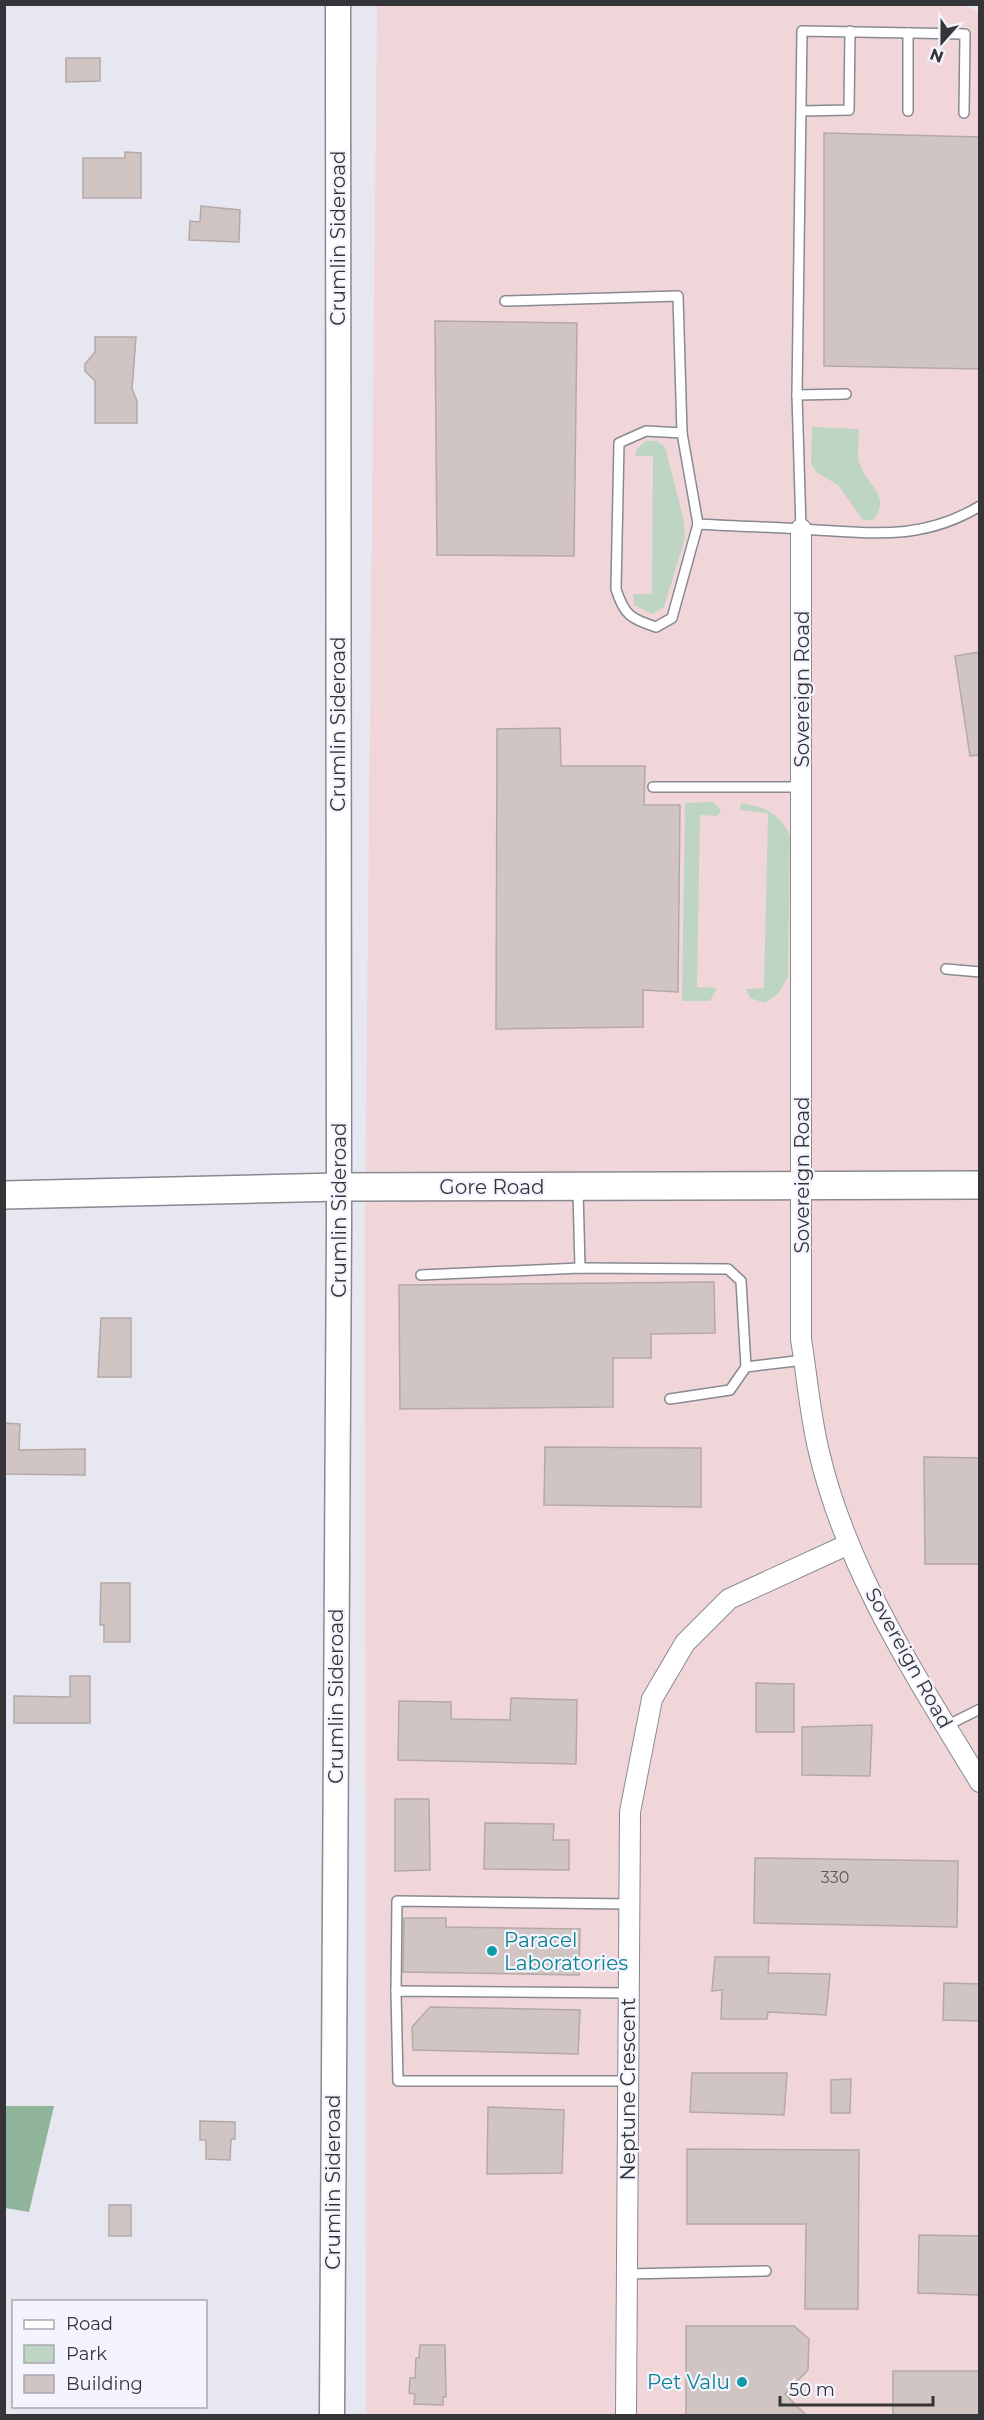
<svg xmlns="http://www.w3.org/2000/svg" width="984" height="2420" font-family="Montserrat,sans-serif">
<style>
.industrial{fill:#f1d6d9}
.green{fill:#bdd5c2}
.forest{fill:#91b59a}
.building{fill:#d0c5c2;stroke:#b4a9a7;stroke-width:1.5}
.lines{fill:none;stroke-linecap:round;stroke-linejoin:round}
.service-casing{stroke:#888991;stroke-width:12}
.minor-casing{stroke:#888991;stroke-width:22}
.tertiary-casing{stroke:#888991;stroke-width:27}
.secondary-casing{stroke:#888991;stroke-width:30}
.service{stroke:#fff;stroke-width:9}
.minor{stroke:#fff;stroke-width:20}
.tertiary{stroke:#fff;stroke-width:24}
.secondary{stroke:#fff;stroke-width:27}
.culture-dot{fill:#0f9aa8;stroke:#f4f4fe;stroke-width:2}
.labels{text-anchor:middle;stroke-width:4.5;stroke-linejoin:round;paint-order:stroke}
.number-label{font-size:16px;fill:#5c595b}
.street-label{font-size:20px;fill:#353539;stroke:#f4f4fe}
.culture-label{font-size:20px;fill:#0d838f;stroke:#f4f4fe;text-anchor:start}
</style>
<rect width="100%" height="100%" fill="#e6e7f1"/>
<!-- industrial -->
<path class="industrial" d="M377,5H961L980,12L979,2415L366,2416L365,1226Z"/>
<!-- green -->
<g class="green">
<path d="M812,427L859,429C859,440 856,457 861,467C870,488 891,497 873,520H863L838,485L816,472L811,463Z"/>
<path d="M646,441H657L665,447L684,521L685,538L664,607L652,614L634,605L633,594H652L653,456H635L637,449Z"/>
<path d="M714,802L721,811L717,816L700,815L697,987L717,988L710,1001H682L685,803Z"/>
<path d="M741,803C765,807 780,813 790,836L788,977L778,994L765,1003L750,998L746,989L764,988L768,813L740,810Z"/>
</g>
<!-- forest -->
<path class="forest" d="M5,2106H54L29,2212L5,2208Z"/>
<!-- building -->
<g class="building">
<path d="M66,58H100V81L66,82Z"/>
<path d="M824,133L980,137V369L824,366Z"/>
<path d="M125,152L141,153V198H83V158H125Z"/>
<path d="M201,206L240,210L239,242L189,240L190,221L200,222Z"/>
<path d="M435,321L577,323L574,556L437,555Z"/>
<path d="M95,337H136L132,389L137,401V423H95V381L85,371V364L95,352Z"/>
<path d="M980,652V755L970,756L955,656Z"/>
<path d="M560,728L561,766H645L644,805H680L678,992L643,990V1027L496,1029L497,729Z"/>
<path d="M714,1282L715,1333L651,1334V1358H613V1407L400,1409L399,1285Z"/>
<path d="M101,1318H131V1377H98Z"/>
<path d="M4,1423L20,1424L19,1450L85,1449V1475L4,1474Z"/>
<path d="M545,1447L701,1448V1507L544,1505Z"/>
<path d="M924,1457L980,1458V1564H925Z"/>
<path d="M101,1583H130V1642H104V1625H100Z"/>
<path d="M70,1676H90V1723H14V1696L70,1697Z"/>
<path d="M756,1683L794,1684V1732H756Z"/>
<path d="M511,1698L577,1700L576,1764L398,1760L399,1701L451,1702V1719L510,1720Z"/>
<path d="M872,1725L870,1776L802,1775V1727Z"/>
<path d="M395,1799H429L430,1870L395,1871Z"/>
<path d="M485,1823L554,1824L553,1840H569V1870L484,1869Z"/>
<path d="M755,1858L958,1861L957,1927L754,1923Z"/>
<path d="M404,1918H446V1927L580,1929L579,1975L403,1972Z"/>
<path d="M715,1957H769L768,1973L830,1974L826,2015L768,2012L767,2019H721L722,1990L712,1991Z"/>
<path d="M944,1983L980,1984V2021L943,2020Z"/>
<path d="M430,2007L580,2010L578,2054L413,2050L412,2027Z"/>
<path d="M692,2073H787L784,2115L690,2112Z"/>
<path d="M851,2079L850,2113H831V2080Z"/>
<path d="M488,2107L564,2110L562,2173L487,2174Z"/>
<path d="M200,2121L235,2122V2139H231L230,2160L206,2159V2140H200Z"/>
<path d="M687,2149L859,2150L858,2309H805L806,2224H687Z"/>
<rect x="109" y="2205" width="22" height="31"/>
<path d="M919,2235L980,2236V2295L918,2293Z"/>
<path d="M686,2326H794L809,2339L808,2370L785,2394L806,2415H686Z"/>
<path d="M420,2345H445L446,2397H443V2405L414,2404L415,2394L409,2393L410,2378H415L416,2358H419Z"/>
<rect x="893" y="2371" width="87" height="44"/>
</g>
<g class="lines">
<!-- service casing -->
<g class="service-casing">
<g id="service">
<path d="M802,111L849,110L850,31"/>
<path d="M908,111V33"/>
<path d="M505,301L678,296L682,433"/>
<path d="M797,395L846,394"/>
<path d="M646,431L682,433L698,524L672,618L656,627C631,619 624,615 616,589L619,443Z"/>
<path d="M698,524C732,526 766,527 800,529C866,532 919,543 980,506"/>
<path d="M801,529L797,395L802,31L965,34L964,113"/>
<path d="M653,787H802"/>
<path d="M946,969L980,972"/>
<path d="M578,1190L580,1268"/>
<path d="M421,1275L580,1268L728,1269L741,1281L746,1367"/>
<path d="M670,1399L730,1390L746,1367L804,1360"/>
<path d="M946,1726L980,1709"/>
<path d="M396,1991L397,1901L630,1904"/>
<path d="M628,1993L396,1991L398,2081H629"/>
<path d="M627,2274L766,2271"/>
</g>
</g>
<!-- minor casing -->
<g class="minor-casing">
<g id="minor">
<path d="M801,529V1339C807,1376 810,1415 819,1452C847,1572 917,1678 980,1782"/>
<path d="M626,2416L630,1812L652,1699L685,1643L729,1599L849,1544"/>
</g>
</g>
<!-- tertiary casing -->
<g class="tertiary-casing">
<path id="tertiary" d="M332,2416L339,1226L338,4"/>
</g>
<!-- secondary casing -->
<g class="secondary-casing">
<path id="secondary" d="M4,1195L339,1187L980,1185"/>
</g>
<!-- service -->
<use href="#service" class="service"/>
<!-- minor -->
<use href="#minor" class="minor"/>
<!-- tertiary -->
<use href="#tertiary" class="tertiary"/>
<!-- secondary -->
<use href="#secondary" class="secondary"/>
</g>
<!-- markers -->
<g class="culture-dot">
<circle cx="492" cy="1951" r="6"/>
<circle cx="742" cy="2382" r="6"/>
</g>
<g class="labels">
<!-- number labels -->
<g class="number-label">
<text x="835" y="1883">330</text>
</g>
<!-- street labels -->
<g class="street-label">
<text transform="translate(338 238) rotate(-90)" y="7">Crumlin Sideroad</text>
<text transform="translate(802 689) rotate(-90)" y="7">Sovereign Road</text>
<text transform="translate(338 724) rotate(-90)" y="7">Crumlin Sideroad</text>
<text transform="translate(802 1175) rotate(-90)" y="7">Sovereign Road</text>
<text x="492" y="1194">Gore Road</text>
<text transform="translate(339 1210) rotate(-90)" y="7">Crumlin Sideroad</text>
<text transform="translate(909 1658) rotate(61)" y="7">Sovereign Road</text>
<text transform="translate(336 1696) rotate(-90)" y="7">Crumlin Sideroad</text>
<text transform="translate(628 2089) rotate(-90)" y="7">Neptune Crescent</text>
<text transform="translate(333 2182) rotate(-90)" y="7">Crumlin Sideroad</text>
</g>
<!-- culture labels -->
<g class="culture-label">
<text x="504" y="1947">Paracel<tspan x="504" dy="23">Laboratories</tspan></text>
<text x="730" y="2389" text-anchor="end">Pet Valu</text>
</g>
</g>
<!-- border -->
<rect width="984" height="2420" fill="none" stroke="#353539" stroke-width="12"/>
<!-- legend -->
<rect x="12" y="2300" width="195" height="108" fill="#f4f4fe" stroke="#a8a8af" stroke-width="1.5"/>
<rect x="24" y="2320" width="30" height="9" fill="#ffffff" stroke="#a8a8af" stroke-width="1.5"/>
<text x="66" y="2330" font-size="18" fill="#353539">Road</text>
<rect x="24" y="2345" width="30" height="18" fill="#bdd5c2" stroke="#a8a8af" stroke-width="1.5"/>
<text x="66" y="2360" font-size="18" fill="#353539">Park</text>
<rect x="24" y="2375" width="30" height="18" fill="#d0c5c2" stroke="#a8a8af" stroke-width="1.5"/>
<text x="66" y="2390" font-size="18" fill="#353539">Building</text>
<!-- north arrow -->
<g transform="translate(942 42) rotate(201)" stroke="#f4f4fe" stroke-width="4.5" paint-order="stroke">
<path d="M0-4.5L10 22L0 15L-10 22Z" fill="#353539"/>
<text y="-9" font-size="16" font-weight="bold" text-anchor="middle" fill="#353539">N</text>
</g>
<!-- scale -->
<path d="M780 2396v9h153v-9" fill="none" stroke="#353539" stroke-width="3"/>
<text x="789" y="2396" font-size="18" fill="#353539" stroke="#f4f4fe" stroke-width="4.5" paint-order="stroke">50 m</text>
</svg>
